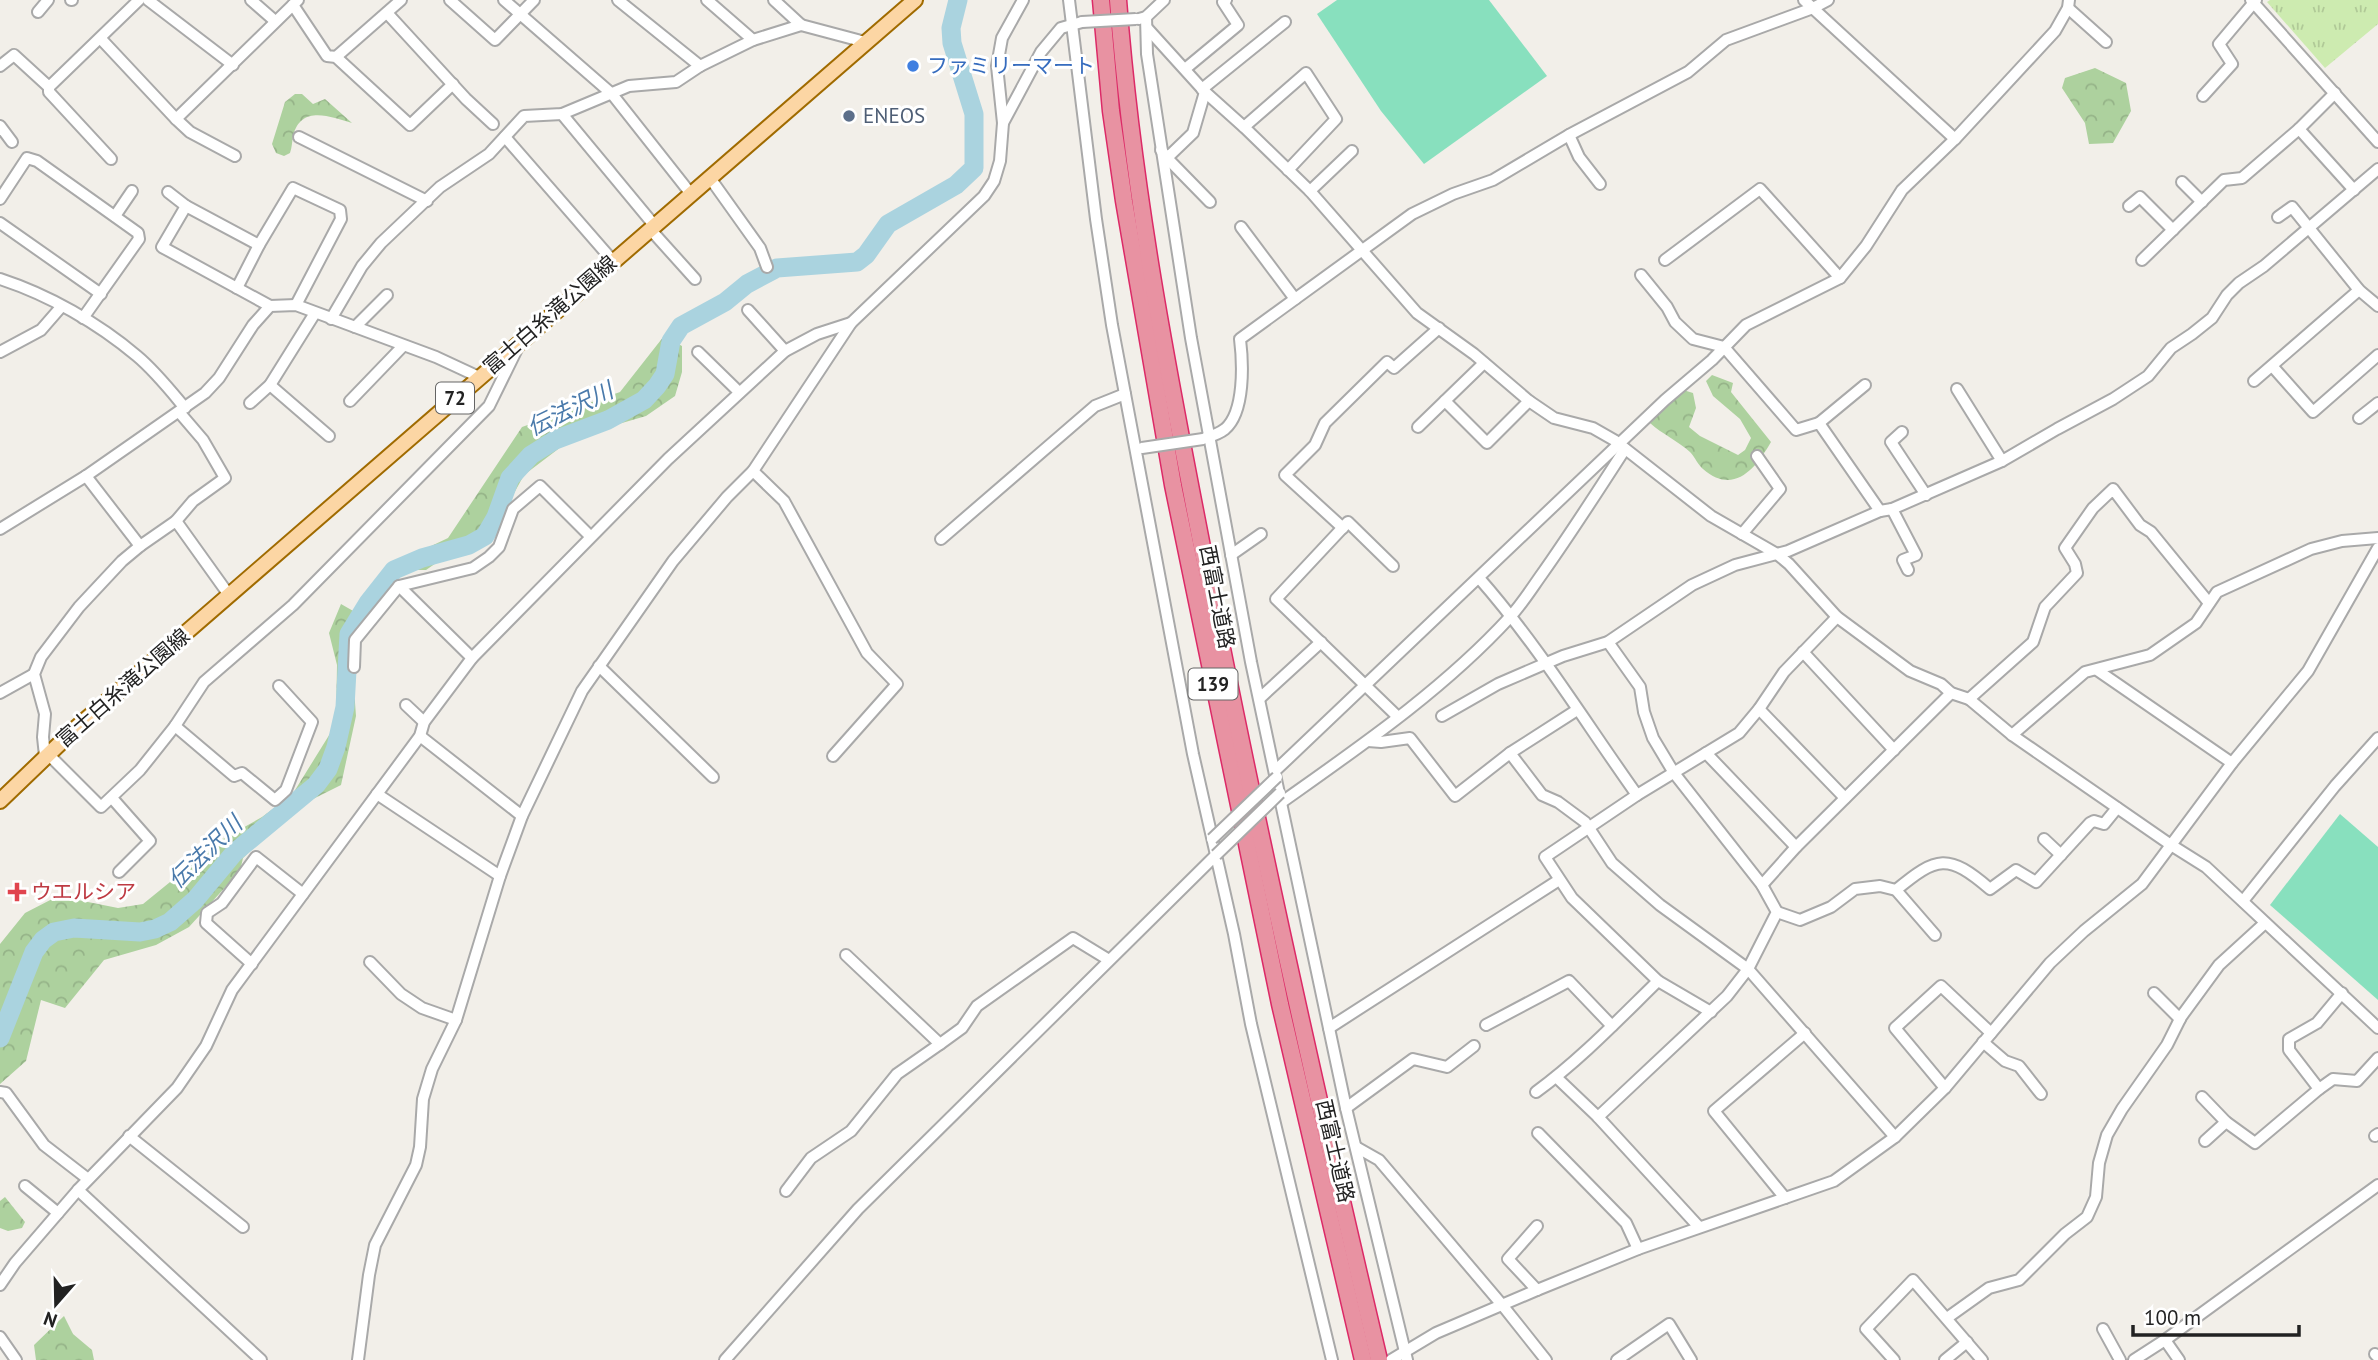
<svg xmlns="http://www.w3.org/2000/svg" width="2378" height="1360" font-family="'PT Sans','Noto Sans JP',sans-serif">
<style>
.grass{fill:url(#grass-tufts)}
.forest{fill:url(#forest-crowns)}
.pitch{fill:#88e0be}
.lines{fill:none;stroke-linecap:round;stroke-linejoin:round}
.river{stroke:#aad3df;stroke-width:19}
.minor-casing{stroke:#a9a9a9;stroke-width:14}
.major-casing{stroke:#a06b00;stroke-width:18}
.highway-casing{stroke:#dc2a67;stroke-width:19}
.minor{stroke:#fff;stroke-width:10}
.major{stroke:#fcd6a4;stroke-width:14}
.highway{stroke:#e892a2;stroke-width:16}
.minor-bridge-casing{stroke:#a9a9a9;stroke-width:14;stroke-linecap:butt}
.minor-bridge{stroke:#fff;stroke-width:10}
.shop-dot{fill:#3f7fe0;stroke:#fff;stroke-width:2.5}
.service-dot{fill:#5c6f8a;stroke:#fff;stroke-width:2.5}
.health-dot{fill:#e0444e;stroke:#fff;stroke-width:2.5}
.labels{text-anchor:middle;stroke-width:6;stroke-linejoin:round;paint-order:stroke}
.shield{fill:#fff;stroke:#646464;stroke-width:2}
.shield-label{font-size:19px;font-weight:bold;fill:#222}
.shop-label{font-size:21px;fill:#366cbe;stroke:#fff;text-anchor:start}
.service-label{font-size:21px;fill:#4e5e75;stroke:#fff;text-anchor:start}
.street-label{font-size:21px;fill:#222;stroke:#fff}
.health-label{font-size:21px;fill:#be3a42;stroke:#fff;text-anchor:start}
.water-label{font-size:23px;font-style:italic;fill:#4a7aab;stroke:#fff}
</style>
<defs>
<pattern id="grass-tufts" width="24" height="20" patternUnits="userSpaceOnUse" patternTransform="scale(1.75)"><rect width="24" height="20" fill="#cdebb0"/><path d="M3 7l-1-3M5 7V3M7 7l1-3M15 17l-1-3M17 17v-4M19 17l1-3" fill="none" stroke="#b0c997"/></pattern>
<pattern id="forest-crowns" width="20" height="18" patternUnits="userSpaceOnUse" patternTransform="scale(1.75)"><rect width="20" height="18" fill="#add19e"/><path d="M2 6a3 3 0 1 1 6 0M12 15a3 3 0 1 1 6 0" fill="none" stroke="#95b388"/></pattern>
</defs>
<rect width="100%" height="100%" fill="#f2efe9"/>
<!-- grass -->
<path class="grass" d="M2270,0H2378V24L2325,68L2267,2Z"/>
<!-- forest -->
<g class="forest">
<path d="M2095,68L2126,83L2131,111L2113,143L2089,144L2085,123L2062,88L2065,78Z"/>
<path d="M295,94H302L313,104L325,99L352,123C331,117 301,104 293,136C292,142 292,147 290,153L284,156L276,153L272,144L285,102Z"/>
<path d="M664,336L682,346V372L675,396L646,416L574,437L524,475L489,539L452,552L426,570H394L406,558L448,538L522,427L620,392Z"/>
<path d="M1712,375L1733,383L1731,392L1771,442C1756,468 1734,496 1703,469C1698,465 1695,457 1690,452C1678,441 1662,434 1650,423L1652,413L1680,389L1693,393L1696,408L1689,427L1700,436L1738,455L1745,450L1751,438L1740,419L1713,396L1706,381Z"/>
<path d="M341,604L362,616L351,649L356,716L341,785L311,800L277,824L243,858L240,871L189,927L156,945L104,960L65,1008L41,1000L26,1061L0,1084V944L25,913L58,896L118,908L143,904L223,839L262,817L292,795L336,724L337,665L329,633Z"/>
<path d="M5,1197L25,1222L22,1228L8,1231L0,1228V1201Z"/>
<path d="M64,1316L73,1334L92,1350L94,1360H36L34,1345Z"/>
</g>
<!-- pitch -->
<g class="pitch">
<path d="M1337,0H1489L1547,76L1424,164L1381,111L1317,14Z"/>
<path d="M2340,814L2378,847V1000L2270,905Z"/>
</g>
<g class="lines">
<!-- river -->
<path class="river" d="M0,1038L34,952L43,940L54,932L74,928L140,932L155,929L170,922L195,900L234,853L316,785L328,769L336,747L345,707L349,634L368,603L394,570L422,558L469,545L485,536L496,517L510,478L531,455L555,440L608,420L644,400L657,386L665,374L671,341L681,326L725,302L747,284L777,268L857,262L866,255L888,224L956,185L974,168V114L952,43L951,28L958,0"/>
<!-- minor casing -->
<g class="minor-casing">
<g id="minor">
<path d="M71,0H72"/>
<path d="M148,0L233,65"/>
<path d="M251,0L275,21"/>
<path d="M450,0L495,40L534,0"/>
<path d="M504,0L612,94L691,194"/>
<path d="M618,0L700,66"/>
<path d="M707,0L753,40"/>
<path d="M774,0L801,25"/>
<path d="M1069,0L1096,219L1112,325L1193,754L1234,934L1251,1024L1332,1360"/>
<path d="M1804,0L1955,139"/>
<path d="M2251,0L2378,142"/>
<path d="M293,5L327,56L336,57L410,125L453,84"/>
<path d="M2068,8L2106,42"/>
<path d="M38,12L48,0"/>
<path d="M387,13L466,99L493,124"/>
<path d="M1146,17L1147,54L1191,338L1251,662L1346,1108L1407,1360"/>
<path d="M1139,19L1146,17L1164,0"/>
<path d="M1147,28L1205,92L1244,127L1310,191L1417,313L1474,354L1529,401L1554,418L1593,428L1614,440L1711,516L1777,554L1789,564L1837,617L1910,671L1941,684L1951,693L1969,699L2012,735L2171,845L2206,867L2378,1028"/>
<path d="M101,39L176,119L298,0"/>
<path d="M336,57L401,0"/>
<path d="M0,66L14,55L49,87L139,0"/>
<path d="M1185,69L1238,25L1223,2L1226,0"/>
<path d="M49,87V92L111,159"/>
<path d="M1202,89L1285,22"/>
<path d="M2203,96L2232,64L2219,44L2256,0"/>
<path d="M562,114L654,225"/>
<path d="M176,119L190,132L235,156"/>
<path d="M1003,123L997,66L1002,38L1023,0"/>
<path d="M0,126L12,142"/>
<path d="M1244,127L1306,73L1336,119L1288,170"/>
<path d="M2299,129L2354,190"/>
<path d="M1569,135L1579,157L1600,184"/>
<path d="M299,137L427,201"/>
<path d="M505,137L613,261"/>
<path d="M1161,150L1167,158L1193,133L1205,92"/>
<path d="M1167,158L1210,202"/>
<path d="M710,178L760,248L767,267"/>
<path d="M2182,182L2202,202"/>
<path d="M1310,191L1352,151"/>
<path d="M168,192L186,206"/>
<path d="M0,199L27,158L37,161L138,233L139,239L83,318"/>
<path d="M2129,206L2140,197L2173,230"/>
<path d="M115,216L132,191"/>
<path d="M2278,217L2292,207L2359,290L2378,306"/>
<path d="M0,223L101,294"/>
<path d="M1241,227L1295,299"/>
<path d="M650,229L695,279"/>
<path d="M259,245L186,206L162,247L270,306"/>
<path d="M1665,260L1760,189L1840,278"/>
<path d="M2142,260L2224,180L2242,178L2299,129L2335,93"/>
<path d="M1641,275L1667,307L1675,322L1693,339L1724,347L1796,430L1819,423L1880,511"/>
<path d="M0,279C49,295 98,323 137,356C155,371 170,390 185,408"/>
<path d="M237,288L259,245L293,188L340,210L341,219L296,305"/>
<path d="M748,310L785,351"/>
<path d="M331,319L362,266L381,243L440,187L489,154L524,116L562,114L629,86L676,82L700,66L753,40L801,25L865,42"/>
<path d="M355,327L387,295"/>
<path d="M0,352L41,330L61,307"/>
<path d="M698,352L739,392"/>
<path d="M2273,367L2313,412L2378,355"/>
<path d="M2254,381L2359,290"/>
<path d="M270,385L329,436"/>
<path d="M1957,389L2002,461"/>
<path d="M350,401L403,346"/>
<path d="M1445,401L1487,443L1529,401"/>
<path d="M250,403L270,385L315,313"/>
<path d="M2359,418L2378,403"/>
<path d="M1819,423L1865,385"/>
<path d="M1418,427L1484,363"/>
<path d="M1902,432L1891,442L1926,495"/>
<path d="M1205,438C1212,436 1220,433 1225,429C1245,412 1243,363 1240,339L1412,214L1453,194L1493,180L1569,135L1688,72L1726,40L1813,8L1828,0"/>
<path d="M753,471L784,501L867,653L897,684L833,756"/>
<path d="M86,476L140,546"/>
<path d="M1892,509L1916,555L1903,560L1908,570"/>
<path d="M176,521L193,501L225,478L203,440L179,412"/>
<path d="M1343,528L1285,475L1315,445L1325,423L1387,362L1394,368L1439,328"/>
<path d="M0,529L86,476L205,393L219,378L253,325L270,306L296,305L436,357L479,377"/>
<path d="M1742,534L1780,489L1757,456"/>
<path d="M941,539L1095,406L1125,394"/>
<path d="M1231,555L1261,534"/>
<path d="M1393,566L1348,522L1276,599L1398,717"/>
<path d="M1479,578C1538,645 1585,722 1637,795"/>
<path d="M399,586L472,658"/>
<path d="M1803,652L1894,750"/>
<path d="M599,666L713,777"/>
<path d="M354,667L355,640L399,586L473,568L489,557L499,547L513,509L540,486L590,536"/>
<path d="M2097,670L2232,763"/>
<path d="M0,693L34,674"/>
<path d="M1260,698L1321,642"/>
<path d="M1969,699L2033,642L2045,607L2077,573L2075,564L2065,548L2093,508L2113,489L2140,525L2151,532L2209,603"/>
<path d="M406,705L424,722"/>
<path d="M1759,709L1845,798"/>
<path d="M1577,710L1510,753L1542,795L1558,802L1585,822L1612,863L1660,905L1748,969L1895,1137"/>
<path d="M1442,716L1498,684L1563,656L1608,642L1692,585L1735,565L1788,551L1880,511L1892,509L2002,461L2057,429L2113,399L2148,376L2171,348L2192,334L2212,318L2227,295L2239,283L2264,266L2378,169"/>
<path d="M175,726L234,776L242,773L275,800L286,790L312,722L279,686"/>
<path d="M2012,735L2085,672L2150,655L2196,623L2217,592L2311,549L2342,541L2378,538"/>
<path d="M420,736L522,816"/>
<path d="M1368,741L1381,742L1410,738L1455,796L1510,753"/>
<path d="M1706,753L1796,847"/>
<path d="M48,754L101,807L140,770L175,726L204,682L293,605L489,406L518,347"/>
<path d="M45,756L43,737L45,714L34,674L41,657L79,607L122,561L140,546L176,521L229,595"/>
<path d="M1276,770L1665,400L1712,360L1746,325L1840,278L1866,246L1902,190L1955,139L2055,31L2068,8L2069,0"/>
<path d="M377,794L500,876"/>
<path d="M112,798L150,841L119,872"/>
<path d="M1282,802C1361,746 1444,689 1510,617C1522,604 1532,588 1542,574C1571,533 1598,491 1625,449"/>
<path d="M2044,839L2061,855"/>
<path d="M1762,885L1796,847L1951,693"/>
<path d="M1896,890C1937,856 1948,853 1990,889L2016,870L2036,882L2090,823L2094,821L2104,824L2117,808"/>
<path d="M2243,901L2335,786L2378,738"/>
<path d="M1777,912L1800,920L1831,907L1855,889L1880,886L1896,890L1935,935"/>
<path d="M846,955L940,1044L962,1028L977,1006L1073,938L1109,960"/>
<path d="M370,962L401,994L422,1008L456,1020"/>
<path d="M252,964L206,923L207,913L222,903L256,857L303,894"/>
<path d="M2154,993L2180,1019"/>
<path d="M1711,1012L1658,981L1572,898L1545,857L1637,795L1739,733L1759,709L1784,672L1837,617"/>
<path d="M1486,1025L1569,981L1612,1026"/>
<path d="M1329,1028L1559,880"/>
<path d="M1983,1042L2005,1061L2019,1066L2041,1094"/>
<path d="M1556,1077L1598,1117L1699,1227"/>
<path d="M1945,1088L1895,1028L1941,986L1991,1033"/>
<path d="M2319,1089L2333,1079L2357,1081L2378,1058"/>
<path d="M0,1092L6,1093L44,1145L88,1179"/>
<path d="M1536,1092C1580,1060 1619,1019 1658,981"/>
<path d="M2202,1097L2226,1122L2255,1143L2319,1089L2289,1050V1039L2317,1023L2342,993"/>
<path d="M1346,1108L1413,1059L1447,1067L1474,1046"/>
<path d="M1598,1117L1727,996L1748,969L1777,912L1762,885L1674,773L1653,738L1644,712L1640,687L1608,642"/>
<path d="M1538,1133L1626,1223L1638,1249"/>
<path d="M129,1136L243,1227"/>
<path d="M2375,1136L2378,1134"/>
<path d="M2205,1141L2226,1122"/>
<path d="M1356,1147L1379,1160L1503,1306L1546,1360"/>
<path d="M25,1186L58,1213"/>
<path d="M78,1190L261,1360"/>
<path d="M786,1191L811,1158L851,1131L897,1074L940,1044"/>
<path d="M1785,1198L1714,1111L1805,1033"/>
<path d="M0,1285L15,1263L78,1190L177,1088L206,1046L232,990L420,736L424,722L472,658L668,459L785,351L817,334L851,323"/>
<path d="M1537,1290L1508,1259L1537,1226"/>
<path d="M1947,1318L1989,1288L2019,1280L2065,1234L2087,1217L2096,1197L2099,1163L2107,1135L2122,1109L2167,1045L2181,1017L2219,965L2265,923"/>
<path d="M2103,1329L2120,1360"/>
<path d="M0,1337L16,1360"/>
<path d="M2165,1340L2179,1360"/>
<path d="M2375,1354L2378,1357"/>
<path d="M358,1360L369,1275L375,1245L416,1165L420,1147L423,1099L432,1069L456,1020L500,876L522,816L582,691L673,561L727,497L753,471L851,323L984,196L994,181L1000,161L1003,123L1041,52L1061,28L1082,22"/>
<path d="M725,1360L858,1209L1216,855"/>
<path d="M1391,1360L1436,1333L1537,1290L1638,1249L1834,1181L1895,1137L1945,1088L2050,963L2084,931L2142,884L2232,763L2308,671L2378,548"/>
<path d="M1617,1360L1669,1324L1691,1360"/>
<path d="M1894,1360L1866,1329L1913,1280L1982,1360"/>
<path d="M1945,1360L1967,1342"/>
<path d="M2134,1360L2165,1340L2378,1185"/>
</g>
</g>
<!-- major casing -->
<g class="major-casing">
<path id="major" d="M0,801L76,728L915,0"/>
</g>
<!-- highway casing -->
<g class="highway-casing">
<g id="highway">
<path d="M1101,0L1111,111L1124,201L1173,485L1280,1004L1363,1360"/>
<path d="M1118,0C1132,188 1168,373 1204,557C1256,826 1316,1093 1379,1360"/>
</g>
</g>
<!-- minor -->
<use href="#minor" class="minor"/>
<!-- major -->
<use href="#major" class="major"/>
<!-- highway -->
<use href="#highway" class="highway"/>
<!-- minor-bridge casing -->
<g class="minor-bridge-casing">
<g id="minor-bridge">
<path d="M1082,22L1136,19"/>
<path d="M1142,448L1203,439"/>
<path d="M1212,839L1277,777"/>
<path d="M1216,855L1280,793"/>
</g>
</g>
<!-- minor-bridge -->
<use href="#minor-bridge" class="minor-bridge"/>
</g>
<!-- markers -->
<circle class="shop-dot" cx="913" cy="66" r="7"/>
<circle class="service-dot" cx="849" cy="116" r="7"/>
<path class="health-dot" d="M13.5 881.5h7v7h7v7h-7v7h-7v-7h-7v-7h7z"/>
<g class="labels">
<!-- shield labels -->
<g class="shield">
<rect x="436" y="382.5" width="38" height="31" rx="5"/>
<rect x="1188.5" y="668.5" width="49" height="31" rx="5"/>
</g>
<g class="shield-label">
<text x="455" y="405">72</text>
<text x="1213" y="691">139</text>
</g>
<!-- shop labels -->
<g class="shop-label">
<text x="927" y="73">ファミリーマート</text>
</g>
<!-- service labels -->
<g class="service-label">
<text x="863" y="123">ENEOS</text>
</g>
<!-- street labels -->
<g class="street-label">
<text transform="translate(550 315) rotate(-41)" y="7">富士白糸滝公園線</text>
<text transform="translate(1217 597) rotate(79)" y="7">西富士道路</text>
<text transform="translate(123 688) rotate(-41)" y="7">富士白糸滝公園線</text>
<text transform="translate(1335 1151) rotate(77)" y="7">西富士道路</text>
</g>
<!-- health labels -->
<g class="health-label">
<text x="31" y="899">ウエルシア</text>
</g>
<!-- water labels -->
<g class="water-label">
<text transform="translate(570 409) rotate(-26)" y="8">伝法沢川</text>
<text transform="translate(205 852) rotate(-44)" y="8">伝法沢川</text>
</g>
</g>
<!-- north arrow -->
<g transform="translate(56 1304) rotate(200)" stroke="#ffffff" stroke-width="5" paint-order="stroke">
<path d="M0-5L12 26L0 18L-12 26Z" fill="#222222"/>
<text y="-10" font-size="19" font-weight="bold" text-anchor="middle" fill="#222222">N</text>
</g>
<!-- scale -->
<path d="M2133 1325v10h166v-10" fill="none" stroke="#222222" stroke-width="3.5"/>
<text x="2144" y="1325" font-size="21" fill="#222222" stroke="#ffffff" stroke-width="5" paint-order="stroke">100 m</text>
</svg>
